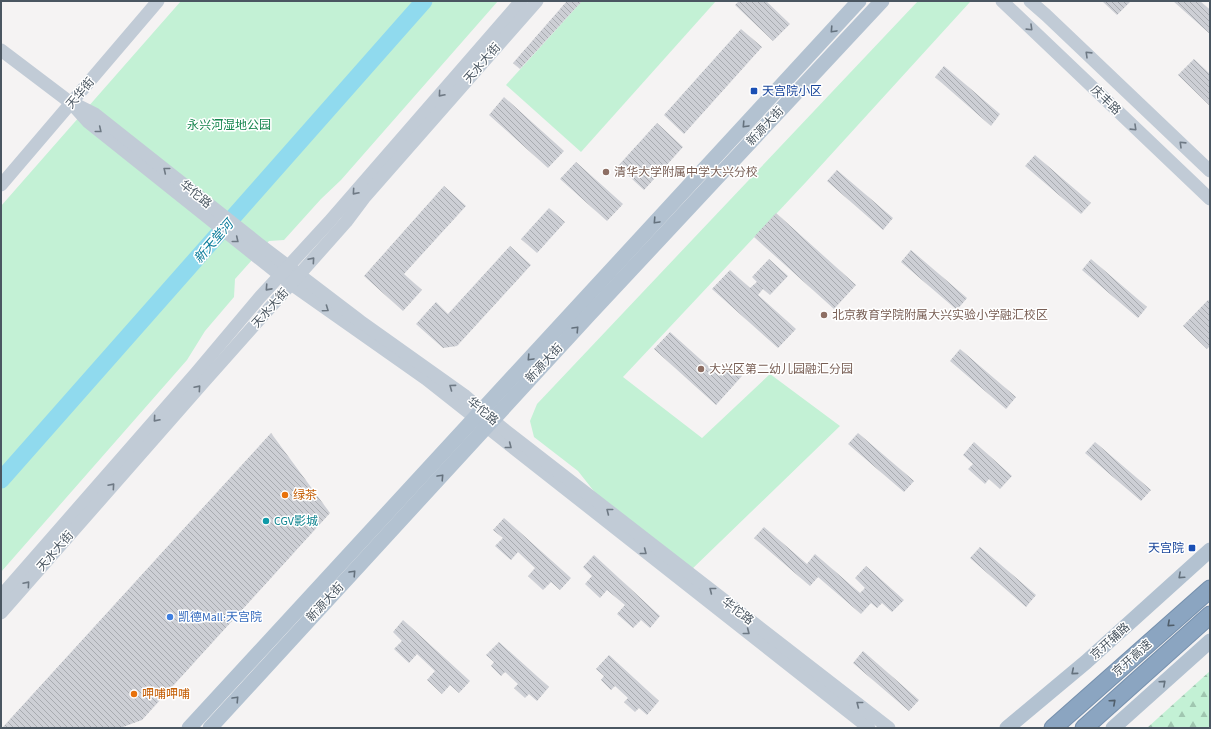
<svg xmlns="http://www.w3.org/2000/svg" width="1211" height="729" font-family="'Source Sans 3','Noto Sans SC',sans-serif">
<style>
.forest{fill:url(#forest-firs)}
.green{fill:#c3f1d5}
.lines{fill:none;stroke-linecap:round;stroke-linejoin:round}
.river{stroke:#90daee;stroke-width:17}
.building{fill:url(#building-back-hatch)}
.highway-casing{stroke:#7690ad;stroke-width:19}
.secondary{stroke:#c1cbd6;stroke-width:13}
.primary{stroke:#b3c2d1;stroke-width:15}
.highway{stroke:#8ba5c1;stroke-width:17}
.oneway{stroke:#6e7984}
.oneway2{stroke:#64717d}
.oneway3{stroke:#505e6b}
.transit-dot{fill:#1a4fb4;stroke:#fff;stroke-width:1.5}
.education-dot{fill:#8d6e63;stroke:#fff;stroke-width:1.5}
.food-dot{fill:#e8710a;stroke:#fff;stroke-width:1.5}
.culture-dot{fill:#0f9aa8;stroke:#fff;stroke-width:1.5}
.shop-dot{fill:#3f7fe0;stroke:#fff;stroke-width:1.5}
.labels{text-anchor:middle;stroke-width:3;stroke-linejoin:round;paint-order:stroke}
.street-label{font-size:12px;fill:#4a5661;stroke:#fff}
.transit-label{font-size:12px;fill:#164399;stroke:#fff;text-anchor:start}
.park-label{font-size:12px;fill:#17864f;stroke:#fff}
.education-label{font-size:12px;fill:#785e54;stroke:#fff;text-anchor:start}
.food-label{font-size:12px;fill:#c56008;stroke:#fff;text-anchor:start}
.culture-label{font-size:12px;fill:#0d838f;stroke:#fff;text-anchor:start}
.shop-label{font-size:12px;fill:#366cbe;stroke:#fff;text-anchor:start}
.water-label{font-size:13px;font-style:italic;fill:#0c7c9b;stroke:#fff}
</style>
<defs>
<pattern id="forest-firs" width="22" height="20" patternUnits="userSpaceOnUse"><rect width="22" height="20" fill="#c3f1d5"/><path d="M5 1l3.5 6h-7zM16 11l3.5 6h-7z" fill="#a0c6b0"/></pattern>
<pattern id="building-back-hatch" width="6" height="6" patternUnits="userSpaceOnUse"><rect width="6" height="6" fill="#cdcfd5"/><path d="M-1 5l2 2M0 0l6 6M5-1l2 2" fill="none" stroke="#a8abb0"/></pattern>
</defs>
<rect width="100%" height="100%" fill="#f5f3f3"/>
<!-- forest -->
<path class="forest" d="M1210,671V728H1147Z"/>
<!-- green -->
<g class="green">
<path d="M181,1H498L341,180L321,199L284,240L269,241L235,279L234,297L205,331L187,360L1,572V206Z"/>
<path d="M582,1H716L581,152L506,85Z"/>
<path d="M918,1H966L970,2L806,182L623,377L702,438L770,374L840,426L690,571L608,509L578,471L534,437L530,421L537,404Z"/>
</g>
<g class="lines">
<!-- river -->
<path class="river" d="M1,480L424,1"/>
</g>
<!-- building -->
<g class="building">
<path d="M567,1H582L520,69L513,63Z"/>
<path d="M739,1H766L790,24L773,41L735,5Z"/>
<path d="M1102,1H1131L1117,15Z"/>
<path d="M1173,1H1200L1210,10V34Z"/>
<path d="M741,29L762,47L684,134L664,115Z"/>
<path d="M1194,59L1210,74V106L1178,75Z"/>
<path d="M944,66L1000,114L991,126L935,77Z"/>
<path d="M504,97L564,151L548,168L489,115Z"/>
<path d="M657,123L683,147L644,190L618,166Z"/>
<path d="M1035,155L1091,203L1081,214L1025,166Z"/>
<path d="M576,162L623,204L607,221L560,179Z"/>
<path d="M837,170L893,218L883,230L827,181Z"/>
<path d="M444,186L466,206L404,274L422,290L403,311L364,276Z"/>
<path d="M549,208L565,222L537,253L521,239Z"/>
<path d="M776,213L856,285L834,309L754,237Z"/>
<path d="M510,246L531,265L457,346L443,348L416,324L436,302L448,314Z"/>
<path d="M911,250L967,298L957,310L901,262Z"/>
<path d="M769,259L788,276L770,295L763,289L758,295L796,329L778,348L712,289L730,270L750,288L757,282L752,277Z"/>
<path d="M1091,259L1147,307L1138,318L1082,270Z"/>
<path d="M1208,300L1210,302V346L1207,349L1183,326Z"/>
<path d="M670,332L719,376L729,364L742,376L716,405L654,349Z"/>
<path d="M960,349L1016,397L1006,409L950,361Z"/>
<path d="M271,433L330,513L142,720L120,728H2Z"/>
<path d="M858,433L914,481L904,492L848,444Z"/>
<path d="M974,442L1012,476L1000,489L989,479L985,484L968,469L973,464L963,455Z"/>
<path d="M1095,442L1151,490L1141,501L1085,453Z"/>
<path d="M504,518L571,578L560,590L551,582L543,590L528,576L535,568L518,552L511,560L495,546L503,538L493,530Z"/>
<path d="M764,527L807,564L815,554L860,593L865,588L855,578L866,566L904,600L892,612L882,603L877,608L871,603L861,614L818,577L810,586L754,538Z"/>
<path d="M980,547L1036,595L1026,607L970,558Z"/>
<path d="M594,555L660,616L650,628L641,620L633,628L617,614L625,605L607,590L600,598L585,584L592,576L583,567Z"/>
<path d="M403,620L470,681L459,693L450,685L442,694L427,680L435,671L417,654L409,663L394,649L402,641L393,632Z"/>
<path d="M499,642L549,687L537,701L529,694L525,698L514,688L518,684L505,672L501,676L491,666L494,662L486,655Z"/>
<path d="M863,651L919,700L909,711L853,663Z"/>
<path d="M609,655L659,701L647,715L639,708L635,712L624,702L628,698L615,686L611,690L601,680L604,676L596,669Z"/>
</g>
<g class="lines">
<!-- highway casing -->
<g class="highway-casing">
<g id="highway">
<path d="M1053,728L1210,589"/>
<path d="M1084,728L1210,615"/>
</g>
</g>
<!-- secondary -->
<g class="secondary">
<path d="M1002,1L1210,199"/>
<path d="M1030,1L1046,15L1210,171"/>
<path d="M1,50L71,103L88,122L291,284L426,379L869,728"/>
<path d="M75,104L95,114L259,244L360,321L464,395L501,427L889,728"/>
<path d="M1,185L158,1"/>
<path d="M1,596L196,373L260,297L329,222L521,1"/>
<path d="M1,613L202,384L346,222L364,198L537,1"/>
</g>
<!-- primary -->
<g class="primary">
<path d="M189,728L859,1"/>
<path d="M210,728L589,315L882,1"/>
<path d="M1007,728L1086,662L1210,550"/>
<path d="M1113,728L1210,641"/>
</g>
<!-- highway -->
<use href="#highway" class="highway"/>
</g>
<!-- one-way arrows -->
<defs><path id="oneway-chevron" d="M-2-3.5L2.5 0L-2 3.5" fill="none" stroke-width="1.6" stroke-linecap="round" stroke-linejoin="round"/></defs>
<g class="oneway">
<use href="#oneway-chevron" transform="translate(1030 28) rotate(44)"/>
<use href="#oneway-chevron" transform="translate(1088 54) rotate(-136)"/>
<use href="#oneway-chevron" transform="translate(441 94) rotate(131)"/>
<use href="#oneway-chevron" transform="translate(1134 128) rotate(44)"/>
<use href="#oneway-chevron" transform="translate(99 130) rotate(39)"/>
<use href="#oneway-chevron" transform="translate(1182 144) rotate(-136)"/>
<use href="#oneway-chevron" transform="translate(166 170) rotate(-141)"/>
<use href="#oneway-chevron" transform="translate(355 192) rotate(131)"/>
<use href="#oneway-chevron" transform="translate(236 240) rotate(39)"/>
<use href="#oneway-chevron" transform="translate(312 260) rotate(-49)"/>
<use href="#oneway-chevron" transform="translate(268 288) rotate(132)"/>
<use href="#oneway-chevron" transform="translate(326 309) rotate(35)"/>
<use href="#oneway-chevron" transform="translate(452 387) rotate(-144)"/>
<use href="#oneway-chevron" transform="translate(198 388) rotate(-49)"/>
<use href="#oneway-chevron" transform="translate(156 419) rotate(131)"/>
<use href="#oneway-chevron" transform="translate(509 446) rotate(38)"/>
<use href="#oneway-chevron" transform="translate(112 486) rotate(-49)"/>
<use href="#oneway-chevron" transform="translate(609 511) rotate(-142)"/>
<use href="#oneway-chevron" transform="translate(644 552) rotate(38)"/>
<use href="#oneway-chevron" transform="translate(27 584) rotate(-49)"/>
<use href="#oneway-chevron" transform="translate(712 590) rotate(-142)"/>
<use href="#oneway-chevron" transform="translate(747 632) rotate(38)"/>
<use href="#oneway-chevron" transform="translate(859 704) rotate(-142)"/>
</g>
<g class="oneway2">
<use href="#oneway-chevron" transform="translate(833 30) rotate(133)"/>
<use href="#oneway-chevron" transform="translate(745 125) rotate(133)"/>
<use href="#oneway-chevron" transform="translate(656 221) rotate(133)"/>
<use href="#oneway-chevron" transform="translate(576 329) rotate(-47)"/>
<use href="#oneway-chevron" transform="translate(530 358) rotate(133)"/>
<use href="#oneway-chevron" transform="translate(441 477) rotate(-47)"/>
<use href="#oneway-chevron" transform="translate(353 573) rotate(-47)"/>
<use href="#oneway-chevron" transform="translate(1181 576) rotate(138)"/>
<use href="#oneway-chevron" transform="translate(1074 672) rotate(140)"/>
<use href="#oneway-chevron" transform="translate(1163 683) rotate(-42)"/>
<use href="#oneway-chevron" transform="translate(236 699) rotate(-47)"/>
</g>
<g class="oneway3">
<use href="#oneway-chevron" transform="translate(1170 624) rotate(138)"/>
<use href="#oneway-chevron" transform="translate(1113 702) rotate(-42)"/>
</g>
<!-- markers -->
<g class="transit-dot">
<rect x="750" y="87" width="8" height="8" rx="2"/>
<rect x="1188" y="544" width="8" height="8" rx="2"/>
</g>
<g class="education-dot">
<circle cx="606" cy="172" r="4"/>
<circle cx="824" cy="315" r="4"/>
<circle cx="701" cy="369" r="4"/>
</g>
<g class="food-dot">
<circle cx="285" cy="495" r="4"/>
<circle cx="134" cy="694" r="4"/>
</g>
<circle class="culture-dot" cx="266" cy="521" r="4"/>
<circle class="shop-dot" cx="170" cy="617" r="4"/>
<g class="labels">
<!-- street labels -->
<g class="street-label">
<text transform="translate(482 63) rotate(-49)" y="4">天水大街</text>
<text transform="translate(80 93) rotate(-50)" y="4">天华街</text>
<text transform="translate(1106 100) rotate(44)" y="4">庆丰路</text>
<text transform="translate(765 126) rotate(-47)" y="4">新源大街</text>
<text transform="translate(196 194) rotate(39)" y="4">华佗路</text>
<text transform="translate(270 308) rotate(-48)" y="4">天水大街</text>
<text transform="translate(544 363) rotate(-47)" y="4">新源大街</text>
<text transform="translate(483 411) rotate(40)" y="4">华佗路</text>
<text transform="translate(55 551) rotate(-49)" y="4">天水大街</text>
<text transform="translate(325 602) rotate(-47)" y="4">新源大街</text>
<text transform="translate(738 611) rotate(38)" y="4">华佗路</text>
<text transform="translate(1110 641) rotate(-42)" y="4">京开辅路</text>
<text transform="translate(1132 658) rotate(-42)" y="4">京开高速</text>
</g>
<!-- transit labels -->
<g class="transit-label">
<text x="762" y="95">天宫院小区</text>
<text x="1184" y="552" text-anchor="end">天宫院</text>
</g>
<!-- park labels -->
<g class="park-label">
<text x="229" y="129">永兴河湿地公园</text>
</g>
<!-- education labels -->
<g class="education-label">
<text x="614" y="176">清华大学附属中学大兴分校</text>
<text x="832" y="319">北京教育学院附属大兴实验小学融汇校区</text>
<text x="709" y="373">大兴区第二幼儿园融汇分园</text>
</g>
<!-- food labels -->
<g class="food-label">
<text x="293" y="499">绿茶</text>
<text x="142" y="698">呷哺呷哺</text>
</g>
<!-- culture labels -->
<g class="culture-label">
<text x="274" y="525">CGV影城</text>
</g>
<!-- shop labels -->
<g class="shop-label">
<text x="178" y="621">凯德Mall·天宫院</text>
</g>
<!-- water labels -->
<g class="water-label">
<text transform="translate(213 241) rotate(-49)" y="5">新天堂河</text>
</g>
</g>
<!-- border -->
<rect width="1211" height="729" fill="none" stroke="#4a5661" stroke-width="4"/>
</svg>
